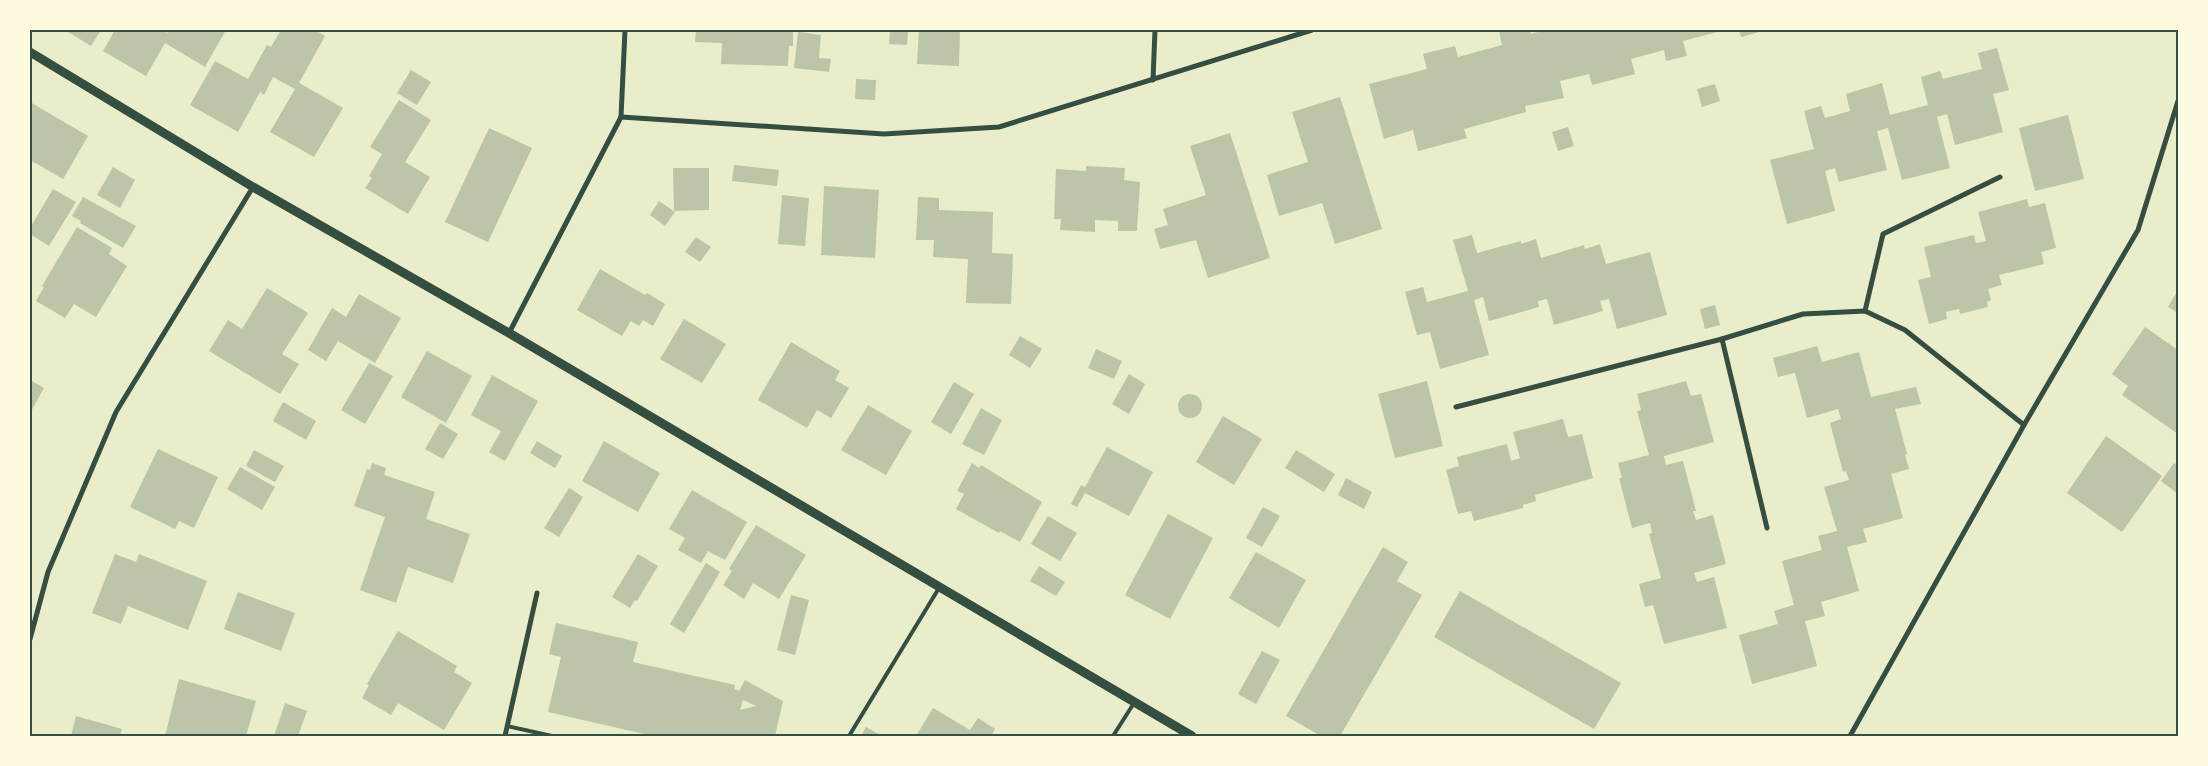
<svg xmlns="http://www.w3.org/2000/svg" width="2208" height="766" font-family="'Sofia Sans Condensed',sans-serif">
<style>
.building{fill:#bcc5a7;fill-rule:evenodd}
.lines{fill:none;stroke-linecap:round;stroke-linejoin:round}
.service{stroke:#344e41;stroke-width:4}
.minor{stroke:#344e41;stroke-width:5}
.tertiary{stroke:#344e41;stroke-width:9}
.neatline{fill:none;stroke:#344e41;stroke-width:2}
</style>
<rect width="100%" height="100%" fill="#e9edc9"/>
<!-- building -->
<g class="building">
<path d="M65,30H101L91,46Z"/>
<path d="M115,30H162L167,33L169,30H226L205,67L165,43L146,76L103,51Z"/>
<path d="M281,30H315L325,36L299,83L343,108L314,157L270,132L295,89L273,77L264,95L260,92L238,132L190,105L215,61L248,79L267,45L271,47Z"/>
<path d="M696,30H793V46H789L788,66L721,64L722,43L695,42Z"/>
<path d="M890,30H908L907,45L889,44Z"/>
<path d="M919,30H960L959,66L917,64Z"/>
<path d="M1499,30H1530L1531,34L1545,30L1721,31L1683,41L1687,56L1666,61L1664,50L1631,59L1635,74L1592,85L1589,74L1560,81L1564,98L1525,106L1526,112L1464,129L1467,138L1418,151L1413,130L1384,139L1369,84L1427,69L1423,54L1455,46L1458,57L1502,45Z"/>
<path d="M1739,30H1763V31L1741,37Z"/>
<path d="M798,32L821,35L819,58L831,59L829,72L794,68Z"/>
<path d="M1997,48L2009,90L1993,94L2003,132L1955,145L1947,114L1937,117L1950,168L1902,180L1888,128L1877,131L1887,170L1839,182L1835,168L1825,171L1835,211L1787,224L1770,160L1814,149L1804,111L1821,106L1825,118L1850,111L1846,94L1882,83L1890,115L1928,105L1921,77L1940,71L1943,79L1982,69L1978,53Z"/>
<path d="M411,70L431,82L417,105L397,93Z"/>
<path d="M856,79L876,80L875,100L855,99Z"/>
<path d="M1715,84L1720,101L1702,107L1697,89Z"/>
<path d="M1340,97L1382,229L1335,244L1322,203L1279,216L1267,175L1308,162L1292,112Z"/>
<path d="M399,100L431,120L405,162L430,177L408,214L365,188L372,178L369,176L382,154L370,147Z"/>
<path d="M30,102L88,136L63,179L30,160Z"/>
<path d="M2068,115L2084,179L2035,191L2019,128Z"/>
<path d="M1568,127L1574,146L1558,151L1552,132Z"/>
<path d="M489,128L532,148L488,242L445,222Z"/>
<path d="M1230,133L1270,258L1208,278L1196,240L1160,249L1154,229L1168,225L1163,209L1206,195L1190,146Z"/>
<path d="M734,165L779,170L777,186L732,181Z"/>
<path d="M1086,166L1125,168L1124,180L1140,182L1137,231H1118V221L1095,220V232L1060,230L1061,219H1054L1056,169L1086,171Z"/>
<path d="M113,167L135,180L120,208L97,195Z"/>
<path d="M673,168H709V210L674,211Z"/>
<path d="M824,186L879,190L875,258L821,255Z"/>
<path d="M53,189L76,202L49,246L30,234V228Z"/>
<path d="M782,195L809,198L805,246L778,244Z"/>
<path d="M83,197L136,226L123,248L80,223L81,221L72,216Z"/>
<path d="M918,197L939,198V210L993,212L992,253L1013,254L1011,304L966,303L968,259L933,257L934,240H916Z"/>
<path d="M2027,199L2029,207L2045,203L2056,248L2041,252L2044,264L1999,275L2002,285L1988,289L1991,300L1987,302L1988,307L1960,314L1959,309L1946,312L1947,319L1929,324L1918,280L1931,277L1924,247L1974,235L1976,243L1986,241L1978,212Z"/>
<path d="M659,201L675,212L665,226L650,215Z"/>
<path d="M77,227L112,248L109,254L127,266L96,317L74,304L65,318L36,301L44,287L42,286Z"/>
<path d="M1472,235L1477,253L1521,241V244L1536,239L1541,258L1584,245L1585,249L1600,244L1606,264L1650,252L1667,315L1617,329L1609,299L1600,301L1603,311L1554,325L1547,299L1538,301L1539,307L1489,321L1483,297L1474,300L1489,355L1440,369L1430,332L1417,335L1405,292L1423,287L1427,302L1468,291L1453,240Z"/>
<path d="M696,237L711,247L700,262L685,252Z"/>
<path d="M600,269L645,295L647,293L665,304L653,326L643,320L639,326L631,321L622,336L577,310Z"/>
<path d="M267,288L308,313L282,354L299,364L280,394L209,351L228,320L242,329Z"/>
<path d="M2178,290V313L2168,307Z"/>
<path d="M359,294L401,318L375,363L338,341L326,361L308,350L332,308L346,317Z"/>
<path d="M1715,305L1720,325L1705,329L1700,309Z"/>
<path d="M684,319L726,344L702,383L660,359Z"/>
<path d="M2145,327L2178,350V434L2122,395L2128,386L2112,374Z"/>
<path d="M1020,336L1042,349L1030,368L1009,355Z"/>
<path d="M791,342L840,371L835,380L849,388L831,418L817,410L807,428L758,400Z"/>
<path d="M1817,346L1822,362L1859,352L1871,397L1916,387L1921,404L1895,409L1907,454L1905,455L1909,469L1891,474L1903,518L1863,529L1867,542L1847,547L1859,591L1821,602L1825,616L1805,621L1817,666L1752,684L1739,635L1778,624L1774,611L1794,605L1782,561L1822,550L1818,536L1837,531L1824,487L1849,480L1846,471L1843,472L1830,423L1841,419L1838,409L1807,418L1795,373L1778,377L1773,358Z"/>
<path d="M1096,349L1122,361L1114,379L1088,368Z"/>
<path d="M427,351L472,376L446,423L401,397Z"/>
<path d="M369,363L393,376L365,424L341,410Z"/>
<path d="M1129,374L1145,384L1129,414L1112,404Z"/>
<path d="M492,375L538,401L505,461L489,452L501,431L471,415Z"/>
<path d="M30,380L44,388L30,413Z"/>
<path d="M1427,381L1443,446L1395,458L1378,394Z"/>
<path d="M1686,381L1691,396L1701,394L1714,442L1664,456L1666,465L1683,461L1696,511H1693L1696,520L1713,515L1726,564L1694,573L1697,582L1714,577L1727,628L1664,644L1653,605L1645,607L1639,584L1661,578L1649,534L1652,533L1650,523L1632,528L1619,478H1622L1618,463L1649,455L1637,411L1641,410L1637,394Z"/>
<path d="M954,382L974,394L951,434L931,422Z"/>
<circle cx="1190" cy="406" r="12"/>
<path d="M283,402L316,421L306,440L273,421Z"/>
<path d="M868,405L912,431L886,475L841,450Z"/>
<path d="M981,408L1002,420L984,455L962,444Z"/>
<path d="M1223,416L1262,439L1234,485L1196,462Z"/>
<path d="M1563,419L1568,437L1582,434L1593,478L1535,495L1536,501L1523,505V508L1474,521L1471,511L1458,514L1446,470L1459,466L1457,457L1507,444L1511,461L1520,458L1513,432Z"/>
<path d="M440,423L458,434L443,459L425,449Z"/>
<path d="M2106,436L2162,476L2122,532L2067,493Z"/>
<path d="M537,441L562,456L555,468L530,453Z"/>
<path d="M604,441L660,473L638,512L582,481Z"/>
<path d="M1107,447L1153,472L1129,516L1085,493L1077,507L1071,504L1081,485L1085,487Z"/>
<path d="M158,449L218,477L194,528L179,521L175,529L130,507Z"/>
<path d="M254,450L284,466L275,482L246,466Z"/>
<path d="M1296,450L1335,474L1324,492L1285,468Z"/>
<path d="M372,463L386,468L384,475L435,492L426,519L470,534L453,583L408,567L396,603L360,590L385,517L354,506L367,469L370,470Z"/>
<path d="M972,463L979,468L981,465L1042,502L1020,542L1000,531L999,533L956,509L964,494L957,491Z"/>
<path d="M2174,463L2178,466V494L2161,481Z"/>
<path d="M240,467L275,487L262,510L227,489Z"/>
<path d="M1346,478L1372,492L1364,509L1338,495Z"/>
<path d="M569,488L583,497L559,537L544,528Z"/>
<path d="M692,490L747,522L725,560L708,551L701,563L678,550L685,538L669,529Z"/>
<path d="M1263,507L1280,516L1262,547L1246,538Z"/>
<path d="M1168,514L1213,538L1170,619L1125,595Z"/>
<path d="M1048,516L1077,533L1060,561L1031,544Z"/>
<path d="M756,525L806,555L779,599L753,583L744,599L723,585L732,571L729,569Z"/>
<path d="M1383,547L1408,562L1397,581L1422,595L1340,736H1321L1286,716Z"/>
<path d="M1256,552L1306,580L1279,628L1229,598Z"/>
<path d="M115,554L136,562L139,554L207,581L188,630L128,606L121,624L92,613Z"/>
<path d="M638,554L658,566L637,601L635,600L630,608L612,597Z"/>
<path d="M706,563L720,572L684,633L670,624Z"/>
<path d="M1039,566L1065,582L1056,596L1030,581Z"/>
<path d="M1460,591L1621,683L1594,729L1434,637Z"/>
<path d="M238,592L295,613L281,651L224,629Z"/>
<path d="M791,595L809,600L795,655L777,650Z"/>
<path d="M556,623L638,642L633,662L735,685L734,689L739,691L745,680L783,701L775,736H653L548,712L561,657L549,654ZM743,700L756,706L740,710Z"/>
<path d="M398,631L457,666L454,672L472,683L444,730L398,703L391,715L362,698L369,685L367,684Z"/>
<path d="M1262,651L1280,660L1256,704L1238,694Z"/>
<path d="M179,679L256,701L246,736H165Z"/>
<path d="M285,703L307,711L298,736H274Z"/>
<path d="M933,708L970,730L978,718L995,729L991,736H916Z"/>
<path d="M76,716L122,729L120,736H71Z"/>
<path d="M866,727L882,736H861Z"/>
</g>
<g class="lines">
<!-- service -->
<g class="service">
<path d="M507,726L552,736"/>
<path d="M849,736L939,588"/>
<path d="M1113,736L1134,703"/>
</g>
<!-- minor -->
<g class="minor">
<path d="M1153,80L1155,30"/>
<path d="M621,117L884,134L999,127L1312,30"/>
<path d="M1865,311L1883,234L2000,177"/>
<path d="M509,333L621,117L625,30"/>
<path d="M1722,339L1767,528"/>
<path d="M1456,407L1722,339L1803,314L1865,311L1905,330L2024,425"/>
<path d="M30,639L48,572L116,412L253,187"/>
<path d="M505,736L537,593"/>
<path d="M1850,736L2024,425L2138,230L2178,101"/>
</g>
<!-- tertiary -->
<path class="tertiary" d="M30,52L253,187L509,333L1192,736"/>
</g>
<!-- border -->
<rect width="2208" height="766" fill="none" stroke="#fefae0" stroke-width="62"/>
<rect x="31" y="31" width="2146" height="704" class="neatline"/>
</svg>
